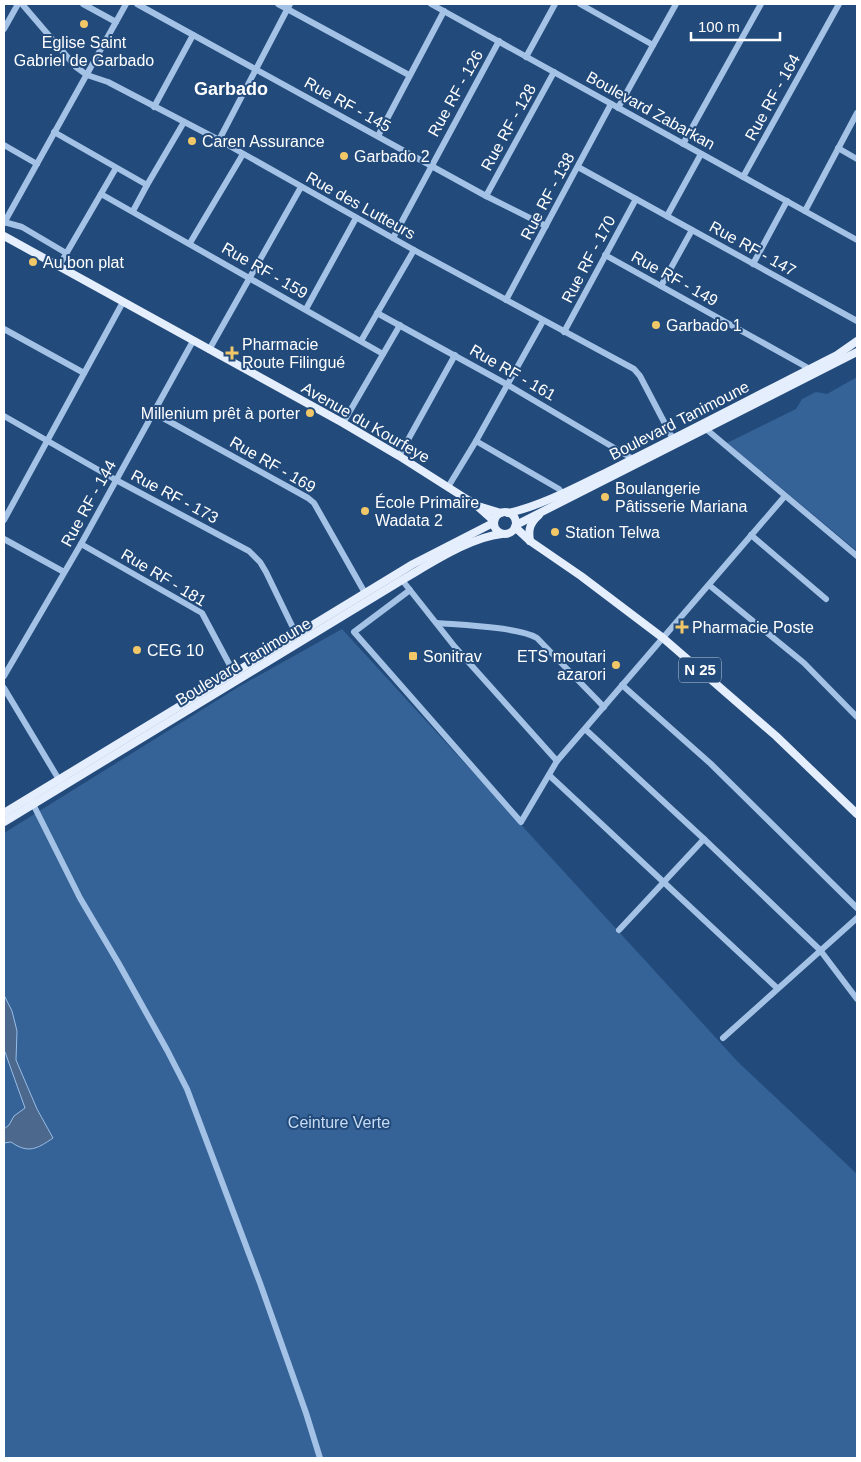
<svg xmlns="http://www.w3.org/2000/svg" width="861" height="1462" font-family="Helvetica,sans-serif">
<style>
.green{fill:#356398}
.water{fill:#4c698d;stroke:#98bde6}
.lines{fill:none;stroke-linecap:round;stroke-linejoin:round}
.minor{stroke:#a4c2e5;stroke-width:6}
.major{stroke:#e5eefd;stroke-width:8}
.poi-dot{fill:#f1c767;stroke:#224a7a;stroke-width:2}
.labels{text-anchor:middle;stroke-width:4;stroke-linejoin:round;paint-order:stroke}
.shield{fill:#224a7a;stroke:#bdc9d7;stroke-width:1}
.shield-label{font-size:15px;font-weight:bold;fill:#fff}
.poi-label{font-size:16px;fill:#fff;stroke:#224a7a;text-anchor:start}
.street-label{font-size:16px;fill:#fff;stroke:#224a7a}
.park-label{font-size:16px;fill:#c7dcf4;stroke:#224a7a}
.neighbourhood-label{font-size:18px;font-weight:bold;fill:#fff;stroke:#224a7a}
</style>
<rect width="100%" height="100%" fill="#224a7a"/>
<!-- green -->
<g class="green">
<path d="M857,377V551L727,443L796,409L802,399L816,392L827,394Z"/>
<path d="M342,629L738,1062L857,1174V1458H4V833L240,686Z"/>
</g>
<!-- water -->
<path class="water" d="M4,995L12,1011L17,1031L16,1060L37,1109L53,1138C37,1149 28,1154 11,1142L4,1143V1129L9,1125L14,1116L25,1108L5,1052H4Z"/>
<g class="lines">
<!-- minor -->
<g class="minor">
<path d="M22,4L76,67L87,75L108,82L219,140L414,250L634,369L640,376L673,439"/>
<path d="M83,4L116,22"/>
<path d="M137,4L486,196L546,226"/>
<path d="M278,4L409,75"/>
<path d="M431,4L857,240"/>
<path d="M580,4L653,45"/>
<path d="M4,29L18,4"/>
<path d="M526,57L555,4"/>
<path d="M154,107L193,35"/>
<path d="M618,108L676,4"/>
<path d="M54,132L147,185"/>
<path d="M378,136L444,11"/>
<path d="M219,140L290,4"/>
<path d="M683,144L761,4"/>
<path d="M4,145L37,164"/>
<path d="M838,148L857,159"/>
<path d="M578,167L857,321"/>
<path d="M743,177L839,4"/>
<path d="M101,194L383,354"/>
<path d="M486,196L554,72"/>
<path d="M133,211L147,185L184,122"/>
<path d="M805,211L857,113"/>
<path d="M667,216L701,154"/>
<path d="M4,222L22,227L66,253"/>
<path d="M4,223L126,4"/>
<path d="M393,238L499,41"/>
<path d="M190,243L243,154"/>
<path d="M605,255L810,369"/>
<path d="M753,264L787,201"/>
<path d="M59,266L116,168"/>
<path d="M661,286L692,230"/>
<path d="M506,300L611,104"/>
<path d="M306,309L356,218"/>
<path d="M377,313L508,385L633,459"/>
<path d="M4,329L84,373"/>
<path d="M564,332L636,199"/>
<path d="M361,341L414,250"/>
<path d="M209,350L301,187"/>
<path d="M154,413L308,498L314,503L365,593"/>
<path d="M4,416L116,480L249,551L260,562L266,572L297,636"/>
<path d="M343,423L400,325"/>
<path d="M706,429L857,556"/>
<path d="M476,441L559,489L562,493"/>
<path d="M399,456L455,355"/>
<path d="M448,487L476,441L543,321"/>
<path d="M4,520L123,302"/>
<path d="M751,535L826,599"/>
<path d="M4,539L64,572"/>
<path d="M81,544L202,613L234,673"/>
<path d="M402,580L455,647L557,761"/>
<path d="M709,585L804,663L857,717"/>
<path d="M410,590L354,632L521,822L557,761L785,496"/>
<path d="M437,623C460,625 519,627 537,638L604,707"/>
<path d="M4,676L81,544L193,341"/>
<path d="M622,685L711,764L857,908"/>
<path d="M4,688L61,783"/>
<path d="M585,729L704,839L820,950L857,999"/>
<path d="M550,776L777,988"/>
<path d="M31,800L80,898L119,964L167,1050L187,1089L260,1283L306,1413L320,1458"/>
<path d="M619,930L704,839"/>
<path d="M723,1038L857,918"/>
</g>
<!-- major -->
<g class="major">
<path d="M4,236L343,423L399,456L476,505L494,521"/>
<path d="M478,506L501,513"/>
<circle cx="505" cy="523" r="11"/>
<path d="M508,513C542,506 582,484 613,469C688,432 762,393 837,355L857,341"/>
<path d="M516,525L857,352"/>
<path d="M515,527L530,541L581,576L663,638L776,736L857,814"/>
<path d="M530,541C528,529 530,523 539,515"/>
<path d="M4,813L413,564L493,523"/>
<path d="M4,822L402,580C430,564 470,537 502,534"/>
</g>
</g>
<!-- markers -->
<g class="poi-dot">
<circle cx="84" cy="24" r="5"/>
<circle cx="192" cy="141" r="5"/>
<circle cx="344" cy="156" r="5"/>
<circle cx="33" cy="262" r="5"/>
<circle cx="656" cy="325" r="5"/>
<path d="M229.5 345.5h5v5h5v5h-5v5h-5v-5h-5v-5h5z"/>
<circle cx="310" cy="413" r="5"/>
<circle cx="605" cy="497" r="5"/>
<circle cx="365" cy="511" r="5"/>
<circle cx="555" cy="532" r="5"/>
<path d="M679.5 619.5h5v5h5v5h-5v5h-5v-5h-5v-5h5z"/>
<circle cx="137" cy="650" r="5"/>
<rect x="408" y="651" width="10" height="10" rx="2.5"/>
<circle cx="616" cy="665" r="5"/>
</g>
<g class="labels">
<!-- shield labels -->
<rect class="shield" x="679" y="657.5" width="42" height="25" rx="4"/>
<g class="shield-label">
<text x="700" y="675">N 25</text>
</g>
<!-- poi labels -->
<g class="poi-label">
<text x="84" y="48" text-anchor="middle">Eglise Saint<tspan x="84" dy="18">Gabriel de Garbado</tspan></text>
<text x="202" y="147">Caren Assurance</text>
<text x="354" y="162">Garbado 2</text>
<text x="43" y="268">Au bon plat</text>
<text x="666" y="331">Garbado 1</text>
<text x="242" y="350">Pharmacie<tspan x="242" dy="18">Route Filingué</tspan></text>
<text x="300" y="419" text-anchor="end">Millenium prêt à porter</text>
<text x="615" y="494">Boulangerie<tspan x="615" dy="18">Pâtisserie Mariana</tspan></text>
<text x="375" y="508">École Primaire<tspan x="375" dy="18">Wadata 2</tspan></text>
<text x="565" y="538">Station Telwa</text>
<text x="692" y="633">Pharmacie Poste</text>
<text x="147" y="656">CEG 10</text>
<text x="423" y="662">Sonitrav</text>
<text x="606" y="662" text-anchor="end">ETS moutari<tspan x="606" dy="18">azarori</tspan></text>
</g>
<!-- street labels -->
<g class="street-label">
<text transform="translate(455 93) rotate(-61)" y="6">Rue RF - 126</text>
<text transform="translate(772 97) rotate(-61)" y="6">Rue RF - 164</text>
<text transform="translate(348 104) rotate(29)" y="6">Rue RF - 145</text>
<text transform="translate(651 110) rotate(29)" y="6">Boulevard Zabarkan</text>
<text transform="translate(508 127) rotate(-61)" y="6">Rue RF - 128</text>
<text transform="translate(547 196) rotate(-62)" y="6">Rue RF - 138</text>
<text transform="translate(361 205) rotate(29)" y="6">Rue des Lutteurs</text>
<text transform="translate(753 248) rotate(29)" y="6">Rue RF - 147</text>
<text transform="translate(588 259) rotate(-62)" y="6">Rue RF - 170</text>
<text transform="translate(265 270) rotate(30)" y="6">Rue RF - 159</text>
<text transform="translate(675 278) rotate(29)" y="6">Rue RF - 149</text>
<text transform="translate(513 372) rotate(30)" y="6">Rue RF - 161</text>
<text transform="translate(679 420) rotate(-27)" y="6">Boulevard Tanimoune</text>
<text transform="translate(366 422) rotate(30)" y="6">Avenue du Kourfeye</text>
<text transform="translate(273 464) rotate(30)" y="6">Rue RF - 169</text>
<text transform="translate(175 496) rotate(28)" y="6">Rue RF - 173</text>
<text transform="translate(88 503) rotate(-61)" y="6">Rue RF - 144</text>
<text transform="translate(164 577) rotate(31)" y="6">Rue RF - 181</text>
<text transform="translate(243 661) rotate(-31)" y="6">Boulevard Tanimoune</text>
</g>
<!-- park labels -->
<g class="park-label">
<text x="339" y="1128">Ceinture Verte</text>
</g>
<!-- neighbourhood labels -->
<g class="neighbourhood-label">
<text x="231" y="95">Garbado</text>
</g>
</g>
<!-- border -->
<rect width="861" height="1462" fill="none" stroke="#ffffff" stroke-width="10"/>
<!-- scale -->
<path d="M691 32v8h89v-8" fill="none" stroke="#ffffff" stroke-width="2.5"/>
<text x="698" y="32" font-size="15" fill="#ffffff" stroke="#224a7a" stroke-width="4" paint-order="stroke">100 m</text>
</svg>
